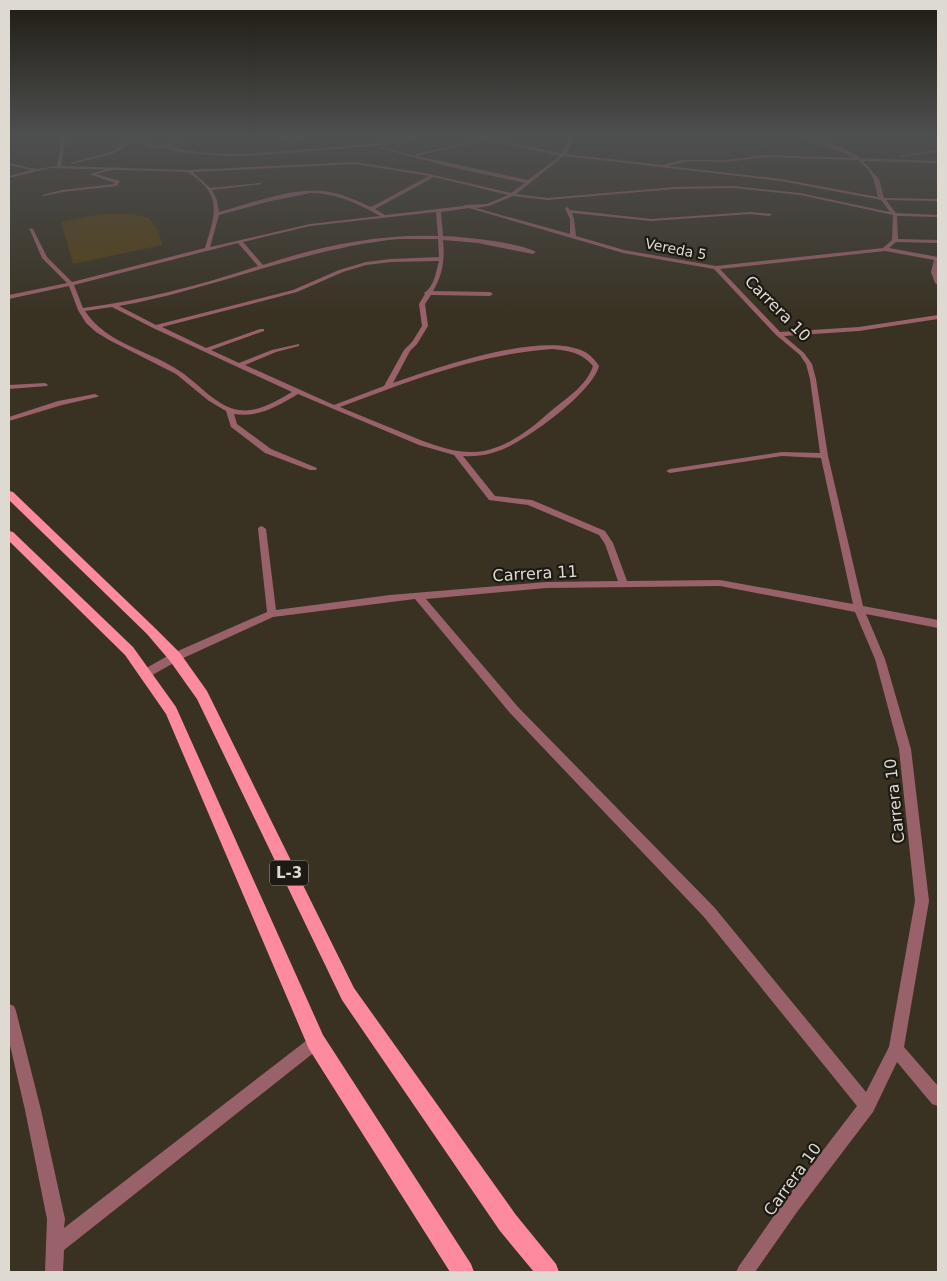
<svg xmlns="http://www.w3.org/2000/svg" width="947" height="1281" font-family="'DejaVu Sans',sans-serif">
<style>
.green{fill:#533f14}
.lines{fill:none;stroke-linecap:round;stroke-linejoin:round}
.lane{fill:#996169;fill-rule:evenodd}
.street{fill:#996169;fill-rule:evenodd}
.primary{fill:#fd8a9e;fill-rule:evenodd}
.labels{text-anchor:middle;stroke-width:4.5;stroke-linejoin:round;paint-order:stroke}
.far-street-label{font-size:14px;fill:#ded9d1;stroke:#1d1a14}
.shield{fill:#1d1a14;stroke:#a4a098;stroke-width:1}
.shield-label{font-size:15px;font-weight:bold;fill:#ded9d1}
.street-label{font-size:16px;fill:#ded9d1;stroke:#1d1a14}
</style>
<rect width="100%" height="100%" fill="#393223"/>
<!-- green -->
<path class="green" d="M102,214H132L149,218L158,230L162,245L73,264L61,222Z"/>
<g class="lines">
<!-- lane -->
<path class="lane" d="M116,167L117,169L96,174L120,181L117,186L62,192L44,196L42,195L62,190L114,184L115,183L89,174Z"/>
<!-- street -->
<g class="street">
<path d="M62,137H66L61,166L188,170L355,162L425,173L511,193L525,183L451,167L379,148L381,147L415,156L416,154L489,137L490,138L488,139L562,153L570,137H574L566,154L663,165L681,160H728L764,155L855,158L822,144L798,137C814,137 848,148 860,158L938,161V163L863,161L879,179L884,198L938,199V201L886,200L896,213L938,215V217L897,216L898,239L938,240V243L896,242L889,248L938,257L937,272L938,285L935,283L931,272L934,260L885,251L720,269L780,332L859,327L938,315V319L859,331L784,336L804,353L812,364L816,379L828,456L863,606L938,620V628L866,614L885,659L911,749L929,901L904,1047L938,1086V1106L932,1104L897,1062L873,1112L797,1212L755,1272H736L739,1266L785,1200L857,1106L704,917L510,713L415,599L273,617L179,660L149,677H141L140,674L141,671L171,654L267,612L258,529L259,527L262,526L266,529L276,610L390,595L546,582L618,581L605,544L599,535L528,505L489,500L454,455L419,445L298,394C278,406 258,418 234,414L237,424L271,449L317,468L316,470H310L265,453L231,427L226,411L209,401L176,374L109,340L96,332L86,323L78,310L69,286L9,299V295L67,283L42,258L29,228L33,229L47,257L72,282L205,248C215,215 224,194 187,172L50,168L9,178V176L31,170L9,165V163L36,169L57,166ZM483,140L560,156L528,180L417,156ZM564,156L781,181L881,200L890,212L800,193L733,186L675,187L547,198L516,194ZM764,157L858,160C874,174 873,177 878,197L781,179L668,166L689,161L728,162ZM355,164L429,176L371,207C356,200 340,193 323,191C291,187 250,204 219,212L217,200L212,190L262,184L260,183L210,188L193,172ZM434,177L508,195L487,204L465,205L463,206L385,215L375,209ZM733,188L800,195L893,215L892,240L883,248L716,266L624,250L576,236L574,219L572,213L651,221L750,214L770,216L772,214L750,212L651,219L570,210L567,207L565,208L570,219V234L476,208L489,206L513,196L547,200L675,189ZM311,193C336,193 359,204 380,216L310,224L210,247L219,215L271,201ZM469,208L623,253L714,269L776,335L800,355L806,364L810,379L820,453L782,452L670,469L666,471L670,473L782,456L821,458L853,604L720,580L627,581L613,543L605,531L532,500L495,496L463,456C476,457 488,455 501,450C527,440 592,393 599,366C595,360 590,354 583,351C540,331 436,368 393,383L410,351L417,344L428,326L425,304L431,295L490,296L493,294L490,292L433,291C443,275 445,258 443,240L478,243L533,254L536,252C517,242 465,237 443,236L441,212ZM436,212L438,236C378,234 320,246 263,265L243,242L310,226ZM398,239H438L439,257L391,259L366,262L339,270L293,290L156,325L119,306C214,289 301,249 398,239ZM238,243L258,266C201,285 143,300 83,308L74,285ZM439,261C436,272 434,287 424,293L425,294L419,304L422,326L412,342L404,350L384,386L334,405L245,365L276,352L299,346V344L272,350L239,363L211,350L264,331V329H260L206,348L162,327L297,292L343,272L366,265L391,262ZM112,307L153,328L292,392C276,401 258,413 239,410C217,407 199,384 181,372C150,350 107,345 85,311ZM552,349C569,351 581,352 593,366C587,385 567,398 552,410C533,427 510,446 484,451C453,456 424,441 396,430C377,422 358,415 340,407C409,381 478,354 552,349ZM720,586L855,612L875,659L899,749L915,901L889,1047L866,1092L714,907L518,707L426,599L546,588Z"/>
<path d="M134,137C142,137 147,145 156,146C169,147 179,137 191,137L167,147L206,153L246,154L384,143L420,137L407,141L384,145L266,155L226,156L186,153L164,148H156L149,147L136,139L113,154L72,164L70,163L111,152Z"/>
<path d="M270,137L293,139L316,137L293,141Z"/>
<path d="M938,150L937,152L902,157L900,156Z"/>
<path d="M45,383L48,385L47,386L9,389V385Z"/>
<path d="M95,394L99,396L97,397L62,405L9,421V417L58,401Z"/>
<path d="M9,1004L14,1006L16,1011L41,1110L65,1219L64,1228L311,1037L316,1035L321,1037L323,1042L321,1047L64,1250L63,1272H45L47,1219L25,1110L9,1041Z"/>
</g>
<!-- primary -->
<g class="primary">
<path d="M9,491L13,492L155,628L180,653L207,691L354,988L516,1215L556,1264L559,1272H534L500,1231L342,1000L197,699L170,661L147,634L9,500Z"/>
<path d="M9,531L13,532L133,647L176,707L323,1035L471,1264L474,1272H450L309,1049L166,714L125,655L9,541Z"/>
</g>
</g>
<!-- sky -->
<linearGradient id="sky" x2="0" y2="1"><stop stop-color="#1f1c13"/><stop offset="0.43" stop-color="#4e4f50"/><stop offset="1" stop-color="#4e4f50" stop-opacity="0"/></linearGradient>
<rect width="947" height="316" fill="url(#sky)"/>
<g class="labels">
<!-- far-street labels -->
<g class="far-street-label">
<text transform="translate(676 249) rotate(11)" y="5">Vereda 5</text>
</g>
<!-- shield labels -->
<rect class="shield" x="270" y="860.5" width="38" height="25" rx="4"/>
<g class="shield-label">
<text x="289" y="878">L-3</text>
</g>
<!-- street labels -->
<g class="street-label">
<text transform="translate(778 308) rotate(45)" y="6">Carrera 10</text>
<text transform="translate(535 573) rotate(-3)" y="6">Carrera 11</text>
<text transform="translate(894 801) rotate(-96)" y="6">Carrera 10</text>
<text transform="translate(792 1179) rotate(-54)" y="6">Carrera 10</text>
</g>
</g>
<!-- border -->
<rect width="947" height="1281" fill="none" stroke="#ded9d1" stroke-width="20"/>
</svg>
